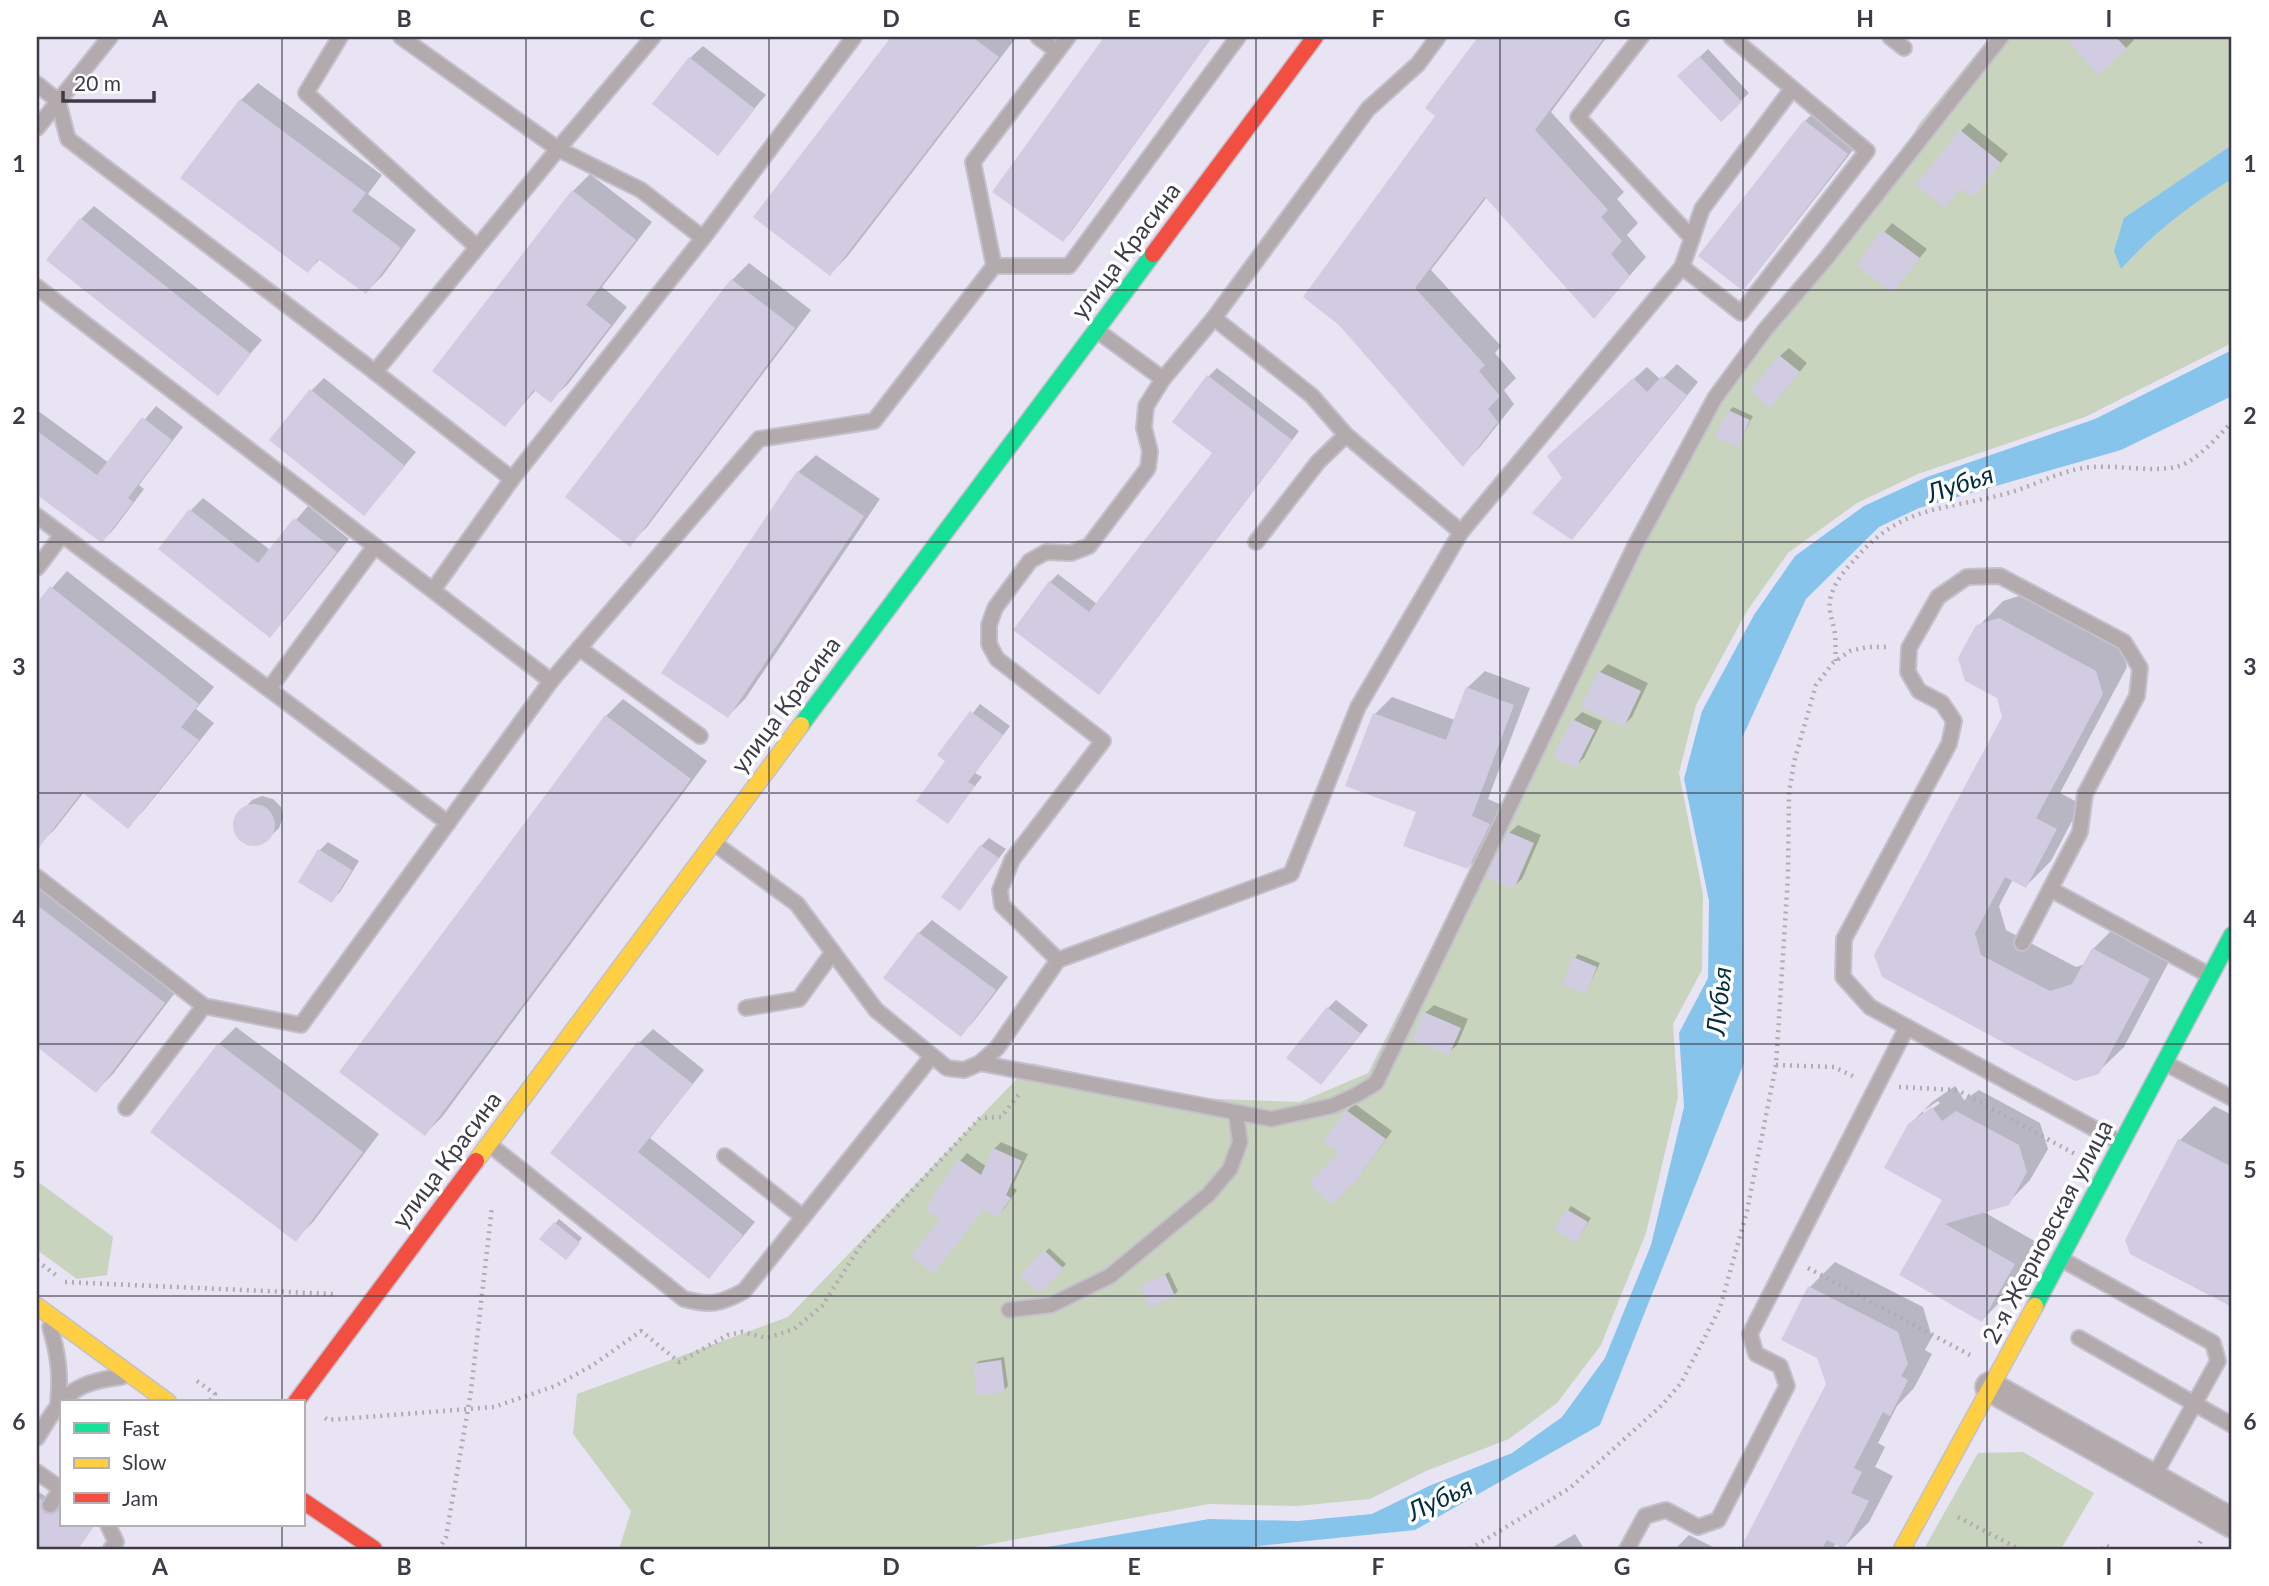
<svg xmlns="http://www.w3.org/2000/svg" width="2269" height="1586" font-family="Lato,sans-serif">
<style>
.green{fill:#c9d4bf}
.water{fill:#86c4ec}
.shadow{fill:#0003;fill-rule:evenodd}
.building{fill:#d1cce2}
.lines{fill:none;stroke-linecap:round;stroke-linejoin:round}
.lane-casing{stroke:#c3c0cc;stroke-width:18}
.street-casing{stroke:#c3c0cc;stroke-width:32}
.fast-casing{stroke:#c3c0cc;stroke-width:19}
.slow-casing{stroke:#c3c0cc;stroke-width:19}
.jam-casing{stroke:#c3c0cc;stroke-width:19}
.path{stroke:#b1aaae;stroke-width:4.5;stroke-dasharray:2 5;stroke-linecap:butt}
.lane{stroke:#b3aaad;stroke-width:14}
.street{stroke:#b3aaad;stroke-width:28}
.fast{stroke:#16e098;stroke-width:16}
.slow{stroke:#ffcf43;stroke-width:16}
.jam{stroke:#f24e42;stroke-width:16}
.grid{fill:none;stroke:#3d3b47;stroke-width:2;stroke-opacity:0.55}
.labels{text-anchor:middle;stroke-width:7;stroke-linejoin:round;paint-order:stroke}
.street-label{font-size:24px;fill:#3d3b47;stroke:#fff}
.water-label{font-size:26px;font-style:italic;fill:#032d41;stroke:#fff}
.neatline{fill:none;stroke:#3d3b47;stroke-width:2.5}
.grid-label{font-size:23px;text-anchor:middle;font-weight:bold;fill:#3d3b47}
</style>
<rect width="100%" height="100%" fill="#e8e4f4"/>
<!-- green -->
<g class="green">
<path d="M1990,37H2232V343L2085,417L1918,474L1857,503L1788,553L1747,611L1696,705L1679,773L1703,894L1702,970L1673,1024L1678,1097L1646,1233L1601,1345L1557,1403L1509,1439L1426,1471L1370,1499L1297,1506L1209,1504L963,1549H619L631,1511L573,1434L577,1394L788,1317L1032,1063L1193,1098L1300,1102L1368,1073L1715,386L1908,148L1918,125Z"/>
<path d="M37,1181L113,1237L107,1275L77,1279L37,1250Z"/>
<path d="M2023,1452L2094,1493L2061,1549H1924L1978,1453Z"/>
</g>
<!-- water -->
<g class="water">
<path d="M2232,145V179C2191,204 2153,233 2121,269L2114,251L2124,218Z"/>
<path d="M2232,350V396L2121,450L1919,508L1879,527L1806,599L1742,738L1744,1063L1600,1425L1415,1530L1229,1549H1036L1209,1519L1298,1521L1372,1514L1429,1486L1512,1453L1562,1417L1605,1358L1651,1245L1684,1107L1679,1033L1708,978L1709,901L1684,779L1702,711L1754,615L1795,556L1864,506L1927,477L2095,419Z"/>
</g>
<!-- shadow -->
<g class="shadow">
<path d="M893,37H1011L1015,39L847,257L830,274L755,216Z"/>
<path d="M1107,37H1212L1071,232L1063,240L995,191Z"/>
<path d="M1480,37H1607L1551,112L1624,192L1617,199L1638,223L1627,235L1646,257L1594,316L1487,197L1431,270L1501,346L1495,353L1516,378L1504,390L1514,404L1480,447L1463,464L1340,324L1438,115L1427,107Z"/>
<path d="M2070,37H2132L2134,40L2126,48L2068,38Z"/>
<path d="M703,46L766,95L717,153L690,58Z"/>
<path d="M1708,49L1749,93L1721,120L1680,76Z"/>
<path d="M258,83L382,175L368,194L416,230L383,275L366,292L321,258L308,271L241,100Z"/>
<path d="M1818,108L1860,141L1755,275L1742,288L1805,121Z"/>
<path d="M1969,123L2008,154L1973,196L1961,131Z"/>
<path d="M590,174L652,222L602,287L627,307L568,384L550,401L536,390L505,425L573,191Z"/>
<path d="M94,206L262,340L217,393L81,219Z"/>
<path d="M1892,223L1927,249L1893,291L1858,264Z"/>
<path d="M749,263L811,310L647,527L630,544L732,280Z"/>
<path d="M1789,348L1807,363L1779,397L1780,356Z"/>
<path d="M1677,364L1698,382L1584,525L1572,538L1564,478L1563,443L1647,367L1661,380Z"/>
<path d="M1217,368L1299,431L1107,684L1050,582L1058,574L1097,604L1214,453L1208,377Z"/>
<path d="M324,378L416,452L364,514L311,391Z"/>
<path d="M156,406L183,427L139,485L144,489L114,529L102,541L37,493V410L109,463Z"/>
<path d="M1733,407L1753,416L1738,445L1729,411Z"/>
<path d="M816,455L880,499L745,699L728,716L798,472Z"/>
<path d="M203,498L270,550L308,506L349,539L282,623L270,636L191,510Z"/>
<path d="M67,571L214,687L196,709L214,723L144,810L128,826L84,792L55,829L38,845L37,766L43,759L37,754V605Z"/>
<path d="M2025,594L2121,646L2127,667L2060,793L2081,804L2051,861L2026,886L2013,879L1999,906L2006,930L2076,967L2085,964L2093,949L2118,924L2173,954L2124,1047L2098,1072L1883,976L2004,717L1978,627L2003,601Z"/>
<path d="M1608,664L1648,683L1632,717L1624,725L1600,672Z"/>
<path d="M1485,671L1530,688L1488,799L1506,807L1485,850L1468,867L1418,811L1375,714L1392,697L1455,720L1467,688Z"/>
<path d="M623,699L707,761L442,1117L425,1134L606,716Z"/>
<path d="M980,704L1010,726L975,773L982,777L948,821V761L940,755Z"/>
<path d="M1582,712L1602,721L1584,758L1575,766L1574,720Z"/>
<path d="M262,796L273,799L281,807L283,817L279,828L270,837L260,844H249L240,839L235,829L236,818L252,800Z"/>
<path d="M1518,825L1541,835L1522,879L1513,887L1509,833Z"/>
<path d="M989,838L1006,849L960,909L981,846Z"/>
<path d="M328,842L359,861L340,892L332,900L320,850Z"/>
<path d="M37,875L181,985L113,1074L96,1091L37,1045Z"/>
<path d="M932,920L1008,977L973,1022L960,1035L885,978L919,933Z"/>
<path d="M1578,954L1600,963L1586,992L1575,958Z"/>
<path d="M1336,1000L1368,1025L1329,1074L1328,1008Z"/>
<path d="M1434,1005L1468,1019L1457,1045L1448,1053L1425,1013Z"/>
<path d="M236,1027L379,1134L313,1222L296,1239L153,1132L219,1044Z"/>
<path d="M653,1029L704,1070L650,1138L755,1222L709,1277L552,1152L640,1042Z"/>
<path d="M1955,1086L1964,1100L1979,1090L2040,1123L2048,1149L2030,1180L2008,1203L1982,1211L2036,1242L2004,1298L1982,1320L1902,1275L1945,1199L1909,1125L1932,1102ZM1938,1101L1940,1103L1923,1116V1111Z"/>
<path d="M1355,1104L1392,1131L1362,1172L1341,1152L1347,1111Z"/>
<path d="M2214,1106L2232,1115V1305L2132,1253L2127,1240L2180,1140Z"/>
<path d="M1001,1142L1028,1154L1012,1187L1017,1190L1004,1209L997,1216L985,1208L943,1218L960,1161L967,1153L987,1167L994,1149Z"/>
<path d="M1571,1206L1591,1218L1579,1237L1556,1229Z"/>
<path d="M559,1219L582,1238L569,1254L542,1239Z"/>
<path d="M1049,1248L1066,1264L1040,1291L1023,1275Z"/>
<path d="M1835,1262L1923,1307L1932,1337L1925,1350L1932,1354L1914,1388L1897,1406L1878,1443L1885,1447L1875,1467L1893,1476L1869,1522L1844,1547L1836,1543L1832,1549H1742L1828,1384L1810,1287Z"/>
<path d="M1169,1272L1178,1291L1174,1295L1142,1287Z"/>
<path d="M1004,1357L1008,1386L1004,1390L975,1365L979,1361Z"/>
<path d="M37,1491L45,1496L44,1504L49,1510L61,1509V1525H88L92,1528L78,1549H37Z"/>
<path d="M1575,1534L1584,1549H1550Z"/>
<path d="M1689,1535L1717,1549H1675Z"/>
</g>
<!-- building -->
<g class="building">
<path d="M891,37H972L999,57L830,276L753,217Z"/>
<path d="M1104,37H1212L1063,242L992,192Z"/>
<path d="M1478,37H1605L1535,130L1608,210L1601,217L1622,241L1611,254L1630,276L1594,319L1485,197L1415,288L1485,365L1479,371L1500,396L1488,409L1498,422L1463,467L1339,325L1303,297L1435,116L1425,108Z"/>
<path d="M2065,37H2116L2127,49L2098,75Z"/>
<path d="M1699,56L1742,102L1721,122L1677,76Z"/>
<path d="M689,57L755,109L718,156L652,104Z"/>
<path d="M240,99L366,193L352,211L401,248L366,294L318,259L308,273L180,178Z"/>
<path d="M1804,120L1848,154L1743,291L1698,256Z"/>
<path d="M1960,130L2001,163L1973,198L1961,188L1945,208L1916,185Z"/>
<path d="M572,190L636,240L586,305L611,325L551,403L534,390L505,427L432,371Z"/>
<path d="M80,218L251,354L218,396L46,260Z"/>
<path d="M1882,230L1920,258L1893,293L1856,265Z"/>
<path d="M731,279L795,328L630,547L565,497Z"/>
<path d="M1779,355L1800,372L1770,408L1750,391Z"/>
<path d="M1207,375L1292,440L1099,695L1013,630L1049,581L1089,612L1212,453L1172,422Z"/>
<path d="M1662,376L1687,395L1572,540L1532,513L1562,478L1547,456L1633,378L1647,392Z"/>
<path d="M310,389L405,466L364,516L269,440Z"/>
<path d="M1728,410L1750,420L1738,447L1715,437Z"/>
<path d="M142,417L172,440L128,498L133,502L102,543L37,495V431L97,475Z"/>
<path d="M797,471L864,516L728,718L661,673Z"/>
<path d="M189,509L258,563L294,518L337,552L270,638L158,549Z"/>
<path d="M50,586L199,704L181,727L199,740L128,829L82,792L37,850V603Z"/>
<path d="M1999,618L2096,671L2103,694L2036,818L2057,829L2026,888L2005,877L1975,933L1981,955L2050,991L2072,984L2092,948L2150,979L2099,1074L2075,1081L1882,977L1874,955L2002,717L1997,698L1965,681L1958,658L1976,625Z"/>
<path d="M1598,671L1641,691L1624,727L1581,707Z"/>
<path d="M1466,687L1514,705L1472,816L1490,824L1468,869L1403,846L1416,812L1345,786L1373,713L1446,740Z"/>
<path d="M970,711L1003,735L968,782L975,786L948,824L916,801L945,761L937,755Z"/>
<path d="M605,715L691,779L425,1136L339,1072Z"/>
<path d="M1572,719L1595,730L1576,768L1553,757Z"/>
<circle cx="254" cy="825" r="21"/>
<path d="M1508,832L1534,843L1514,889L1486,877Z"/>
<path d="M980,845L999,858L960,911L941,897Z"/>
<path d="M318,849L352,870L332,903L298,882Z"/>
<path d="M37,905L165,1003L96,1093L37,1047Z"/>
<path d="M918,932L996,990L961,1037L883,978Z"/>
<path d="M1573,957L1597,967L1586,994L1562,984Z"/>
<path d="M1327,1007L1361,1034L1321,1085L1286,1058Z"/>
<path d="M1424,1012L1461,1028L1449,1055L1412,1040Z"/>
<path d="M638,1041L693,1084L638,1152L743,1235L709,1279L550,1153Z"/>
<path d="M218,1043L363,1152L296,1242L150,1132Z"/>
<path d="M1932,1107L1942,1121L1956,1111L2019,1145L2027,1172L2009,1205L1945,1224L2015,1264L1982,1322L1899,1275L1942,1200L1884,1168L1908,1124Z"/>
<path d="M1346,1110L1386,1139L1355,1182L1331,1205L1309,1183L1339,1152L1323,1142Z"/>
<path d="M2178,1139L2232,1167V1307L2130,1254L2125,1240Z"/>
<path d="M993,1148L1022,1161L1006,1195L1011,1198L997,1218L984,1209L933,1274L911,1256L940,1219L925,1209L958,1159L981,1175Z"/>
<path d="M1566,1209L1588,1222L1576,1243L1554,1229Z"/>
<path d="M554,1222L580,1243L566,1260L539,1239Z"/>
<path d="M1044,1250L1064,1269L1040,1293L1020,1275Z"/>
<path d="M1165,1274L1175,1296L1150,1308L1140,1286Z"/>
<path d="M1808,1286L1898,1332L1908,1364L1901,1376L1908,1380L1890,1416L1883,1412L1854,1468L1862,1472L1851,1493L1869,1501L1844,1549L1827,1540L1822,1549H1740L1826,1384L1817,1358L1781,1340Z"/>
<path d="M1001,1360L1005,1392L977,1395L973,1364Z"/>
<path d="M37,1496L42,1500L41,1508L45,1513L53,1514L58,1510L61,1513V1525H95L78,1549H37Z"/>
</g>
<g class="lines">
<!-- lane casing -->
<g class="lane-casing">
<g id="lane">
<path d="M340,37L306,93L477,247"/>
<path d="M401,37L558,149L641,190L703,238"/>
<path d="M1038,37L1057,51"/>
<path d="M1641,37L1578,117L1692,238"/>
<path d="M1890,37L1904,48"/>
<path d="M37,84L58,101L68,139L375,372L512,479L433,590"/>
<path d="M37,128L110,37"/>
<path d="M994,266H1069L1238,37"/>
<path d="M1682,267L1741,313L1867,151L1731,37"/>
<path d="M37,287L551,681"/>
<path d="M1214,318L1312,396L1346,435L1461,532"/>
<path d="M1099,332L1163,379"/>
<path d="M375,372L558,149L653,37"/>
<path d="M512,479L703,238L854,37"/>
<path d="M37,516L448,823"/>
<path d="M1256,542L1318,462L1346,435"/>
<path d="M37,568L62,535"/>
<path d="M579,648L700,736"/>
<path d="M269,689L375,546"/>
<path d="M714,843L797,904L876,1010L947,1068L964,1070L980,1063L997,1048L1058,960L1291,874L1358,707L1461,532L1682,267L1702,209L1792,89"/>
<path d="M37,877L204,1006L301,1025L551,681L759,439L874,421L994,266L973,162L1068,37"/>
<path d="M2050,889L2209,975"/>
<path d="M2022,943L2080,832L2085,794L2137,696L2140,668L2124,642L2000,576L1967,577L1938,597L1909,648L1908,672L1919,691L1942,703L1954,721L1949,744L1844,939L1843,977L1870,1007L2119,1142"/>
<path d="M1058,960L1002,905L1000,890L1012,860L1103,741L997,659L989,644V625L995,608L1030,561L1046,552L1071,553L1089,546L1148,468L1150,451L1144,428L1146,406L1163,379L1214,318L1368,109L1418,64L1438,37"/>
<path d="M746,1008L799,999L833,952"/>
<path d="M980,1063L1271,1119L1332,1106L1356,1095L1376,1083L1636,544L1715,398L1765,330L1825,260L2001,37"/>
<path d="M2165,1063L2232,1098"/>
<path d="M126,1108L204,1006"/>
<path d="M490,1145L684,1299C711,1306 720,1304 744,1291L932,1056"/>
<path d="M725,1156L803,1217"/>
<path d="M2061,1259L2213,1343L2218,1361L2153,1478"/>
<path d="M1009,1310L1051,1305L1110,1276L1208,1195L1230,1169L1240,1142L1236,1114"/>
<path d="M50,1327C58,1353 61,1375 58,1402"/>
<path d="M2079,1338L2232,1425"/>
<path d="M37,1438C61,1398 71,1382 121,1377"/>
<path d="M37,1472L61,1489"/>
<path d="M50,1505L61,1489"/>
<path d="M108,1525L116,1542L111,1549"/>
<path d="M1627,1549L1645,1516L1666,1510L1698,1527L1718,1520L1787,1386L1780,1366L1756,1354L1750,1334L1907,1027"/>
</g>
</g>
<!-- street casing -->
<g class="street-casing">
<path id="street" d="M1990,1387L2232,1523"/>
</g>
<!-- fast casing -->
<g class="fast-casing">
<g id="fast">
<path d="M801,725L1153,254"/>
<path d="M2035,1306L2232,935"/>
</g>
</g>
<!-- slow casing -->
<g class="slow-casing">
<g id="slow">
<path d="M476,1161L801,725"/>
<path d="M37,1306L168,1402"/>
<path d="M1902,1549L2035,1306"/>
</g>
</g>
<!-- jam casing -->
<g class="jam-casing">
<g id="jam">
<path d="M1153,254L1315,37"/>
<path d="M296,1402L476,1161"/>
<path d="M303,1501L374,1549"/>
</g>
</g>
<!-- path -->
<g class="path">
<path d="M1836,661C1835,652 1836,643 1835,634C1833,620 1826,608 1832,593C1836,580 1847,568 1856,558C1903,504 1944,511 2008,493C2037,485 2064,468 2094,467C2119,465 2157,473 2179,466C2197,461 2219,435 2232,422"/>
<path d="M1776,1065L1834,1067L1857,1078"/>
<path d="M1899,1087L1957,1090L2077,1155"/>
<path d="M37,1261L56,1275"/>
<path d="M1808,1268L1970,1355"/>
<path d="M65,1282L333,1294"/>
<path d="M197,1381L215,1394L209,1402"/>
<path d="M325,1418L328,1420L494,1407L555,1386L593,1365L641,1331L679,1362L728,1335L742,1332L767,1338L794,1329L822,1306L861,1245L980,1118L1001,1117L1020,1093"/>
<path d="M1958,1517L2019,1549"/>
<path d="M442,1544L446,1537L471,1391L492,1207"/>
<path d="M1470,1549L1570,1488L1662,1405L1681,1383L1720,1308L1747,1211L1776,1065L1788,876L1789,793L1794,762L1816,685L1833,663L1850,651L1867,647H1887"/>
<path d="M2102,1549L2105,1545L2113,1549"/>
<path d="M2196,1549L2202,1539"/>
</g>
<!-- lane -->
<use href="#lane" class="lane"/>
<!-- street -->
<use href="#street" class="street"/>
<!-- fast -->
<use href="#fast" class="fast"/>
<!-- slow -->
<use href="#slow" class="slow"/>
<!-- jam -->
<use href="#jam" class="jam"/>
</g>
<!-- grid -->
<path class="grid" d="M282,37V1402M526,37V1549M769,37V1549M1013,37V1549M1256,37V1549M1500,37V1549M1743,37V1549M1987,37V1549M37,290H2232M37,542H2232M37,793H2232M37,1044H2232M37,1296H2232M282,1525V1549"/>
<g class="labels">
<!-- street labels -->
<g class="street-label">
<text transform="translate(1126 251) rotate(-53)" y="8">улица Красина</text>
<text transform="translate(786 705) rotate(-53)" y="8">улица Красина</text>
<text transform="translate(447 1160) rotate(-53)" y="8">улица Красина</text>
<text transform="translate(2048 1232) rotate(-62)" y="8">2-я Жерновская улица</text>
</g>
<!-- water labels -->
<g class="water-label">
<text transform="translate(1960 484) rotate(-18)" y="9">Лубья</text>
<text transform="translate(1719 1001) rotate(-84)" y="9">Лубья</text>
<text transform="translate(1440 1499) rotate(-25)" y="9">Лубья</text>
</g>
</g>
<!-- border -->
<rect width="2269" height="1586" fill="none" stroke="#ffffff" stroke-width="77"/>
<!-- legend -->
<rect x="60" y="1400" width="245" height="126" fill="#ffffff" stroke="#b1b1b5" stroke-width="2"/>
<rect x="74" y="1423" width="35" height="10" fill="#16e098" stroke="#b1b1b5" stroke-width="2"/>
<text x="122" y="1436" font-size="21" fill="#3d3b47">Fast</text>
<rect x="74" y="1458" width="35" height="10" fill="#ffcf43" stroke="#b1b1b5" stroke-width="2"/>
<text x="122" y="1470" font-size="21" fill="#3d3b47">Slow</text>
<rect x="74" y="1493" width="35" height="10" fill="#f24e42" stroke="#b1b1b5" stroke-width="2"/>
<text x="122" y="1506" font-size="21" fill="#3d3b47">Jam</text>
<!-- scale -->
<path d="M63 91v10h91v-10" fill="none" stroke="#3d3b47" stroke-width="3.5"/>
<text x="74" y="91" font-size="21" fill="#3d3b47" stroke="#ffffff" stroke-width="5" paint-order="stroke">20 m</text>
<rect x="38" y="38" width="2192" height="1510" class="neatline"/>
<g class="grid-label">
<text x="160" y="27">A</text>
<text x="404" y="27">B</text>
<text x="647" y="27">C</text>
<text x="891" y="27">D</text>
<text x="1134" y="27">E</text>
<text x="1378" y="27">F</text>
<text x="1622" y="27">G</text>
<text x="1865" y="27">H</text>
<text x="2109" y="27">I</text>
<text x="19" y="172">1</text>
<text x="2250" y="172">1</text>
<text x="19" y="424">2</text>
<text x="2250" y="424">2</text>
<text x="19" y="675">3</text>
<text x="2250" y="675">3</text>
<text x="19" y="927">4</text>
<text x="2250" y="927">4</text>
<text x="19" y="1178">5</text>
<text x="2250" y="1178">5</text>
<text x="19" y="1430">6</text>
<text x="2250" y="1430">6</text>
<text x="160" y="1575">A</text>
<text x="404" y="1575">B</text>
<text x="647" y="1575">C</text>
<text x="891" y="1575">D</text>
<text x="1134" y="1575">E</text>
<text x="1378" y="1575">F</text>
<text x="1622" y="1575">G</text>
<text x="1865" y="1575">H</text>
<text x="2109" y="1575">I</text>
</g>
</svg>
